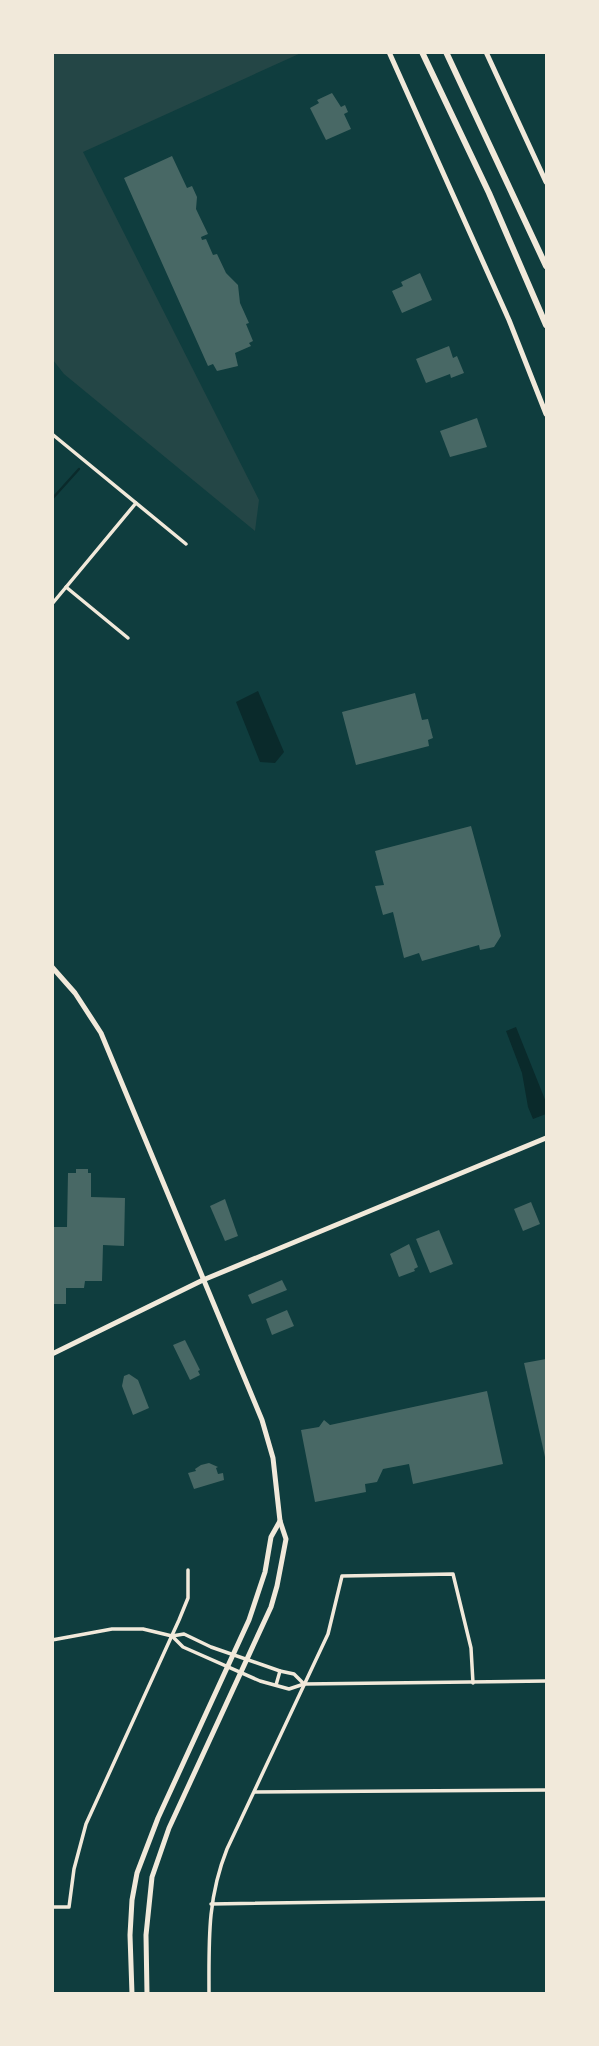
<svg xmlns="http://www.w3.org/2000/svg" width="599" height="2046" font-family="'Crimson Pro',serif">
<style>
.green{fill:#244646}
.water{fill:#0a2a2b}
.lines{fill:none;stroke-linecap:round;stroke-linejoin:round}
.stream{stroke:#0a2a2b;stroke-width:2.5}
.building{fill:#486865}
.minor{stroke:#f1e9da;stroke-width:3.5}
.secondary{stroke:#f1e9da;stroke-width:5}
.motorway{stroke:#f1e9da;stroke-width:6}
</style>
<rect width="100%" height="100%" fill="#0f3d3e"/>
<!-- green -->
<path class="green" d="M52,53H301L83,152L259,500L255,531L64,374L53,360Z"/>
<!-- water -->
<g class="water">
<path d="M258,691L284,752L275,763L260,762L236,702Z"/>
<path d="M516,1027L546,1102V1114L533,1119L528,1107L522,1073L506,1031Z"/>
</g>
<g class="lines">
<!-- stream -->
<path class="stream" d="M52,499L79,469"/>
</g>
<!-- building -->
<g class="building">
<path d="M332,93L341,107L345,105L348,112L344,114L351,129L326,140L310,108L319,103L317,100Z"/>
<path d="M172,156L187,188L192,186L197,197L196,209L208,234L201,237L202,240L206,239L213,255L217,254L226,273L238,285L240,303L249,323L246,324L253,341L249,343L251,346L235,353L238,366L217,371L213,364L208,366L124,178Z"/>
<path d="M420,273L432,300L402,313L392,291L403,286L401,282Z"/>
<path d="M449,346L453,358L457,356L464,373L451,378L450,374L426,383L416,359Z"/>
<path d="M477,418L487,447L450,457L440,431Z"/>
<path d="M415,693L422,720L428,719L433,738L428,740L429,746L356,765L342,712Z"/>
<path d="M471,826L501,936L494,947L480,950L479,945L422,961L419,953L404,958L393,912L383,915L375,886L384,885L375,851Z"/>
<path d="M76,1169H88V1173H91V1197L125,1198L124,1246L103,1245L102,1281H85L84,1288H66V1304H54L52,1227H67L68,1173H76Z"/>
<path d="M225,1199L238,1236L225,1241L210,1206Z"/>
<path d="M531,1202L540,1224L523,1231L514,1209Z"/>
<path d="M439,1230L453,1264L430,1273L416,1239Z"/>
<path d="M409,1244L418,1267L414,1269L415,1271L399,1277L390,1254Z"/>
<path d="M282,1280L287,1290L252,1304L248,1295Z"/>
<path d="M287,1310L294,1326L272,1335L266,1319Z"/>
<path d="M185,1340L200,1370L198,1371L200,1375L190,1380L173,1345Z"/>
<path d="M546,1359V1457H545L524,1363Z"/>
<path d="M129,1374L138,1380L149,1408L133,1415L122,1386L124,1376Z"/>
<path d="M487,1391L503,1464L413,1484L409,1464L383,1469L377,1482L365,1484L366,1492L315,1502L301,1430L319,1427L324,1420L330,1425Z"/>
<path d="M209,1463L218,1467L216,1468L218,1474L223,1473L224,1480L194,1489L188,1473L196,1471L195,1469L201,1465Z"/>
</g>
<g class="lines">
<!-- minor -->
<g class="minor">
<path d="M52,434L186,544"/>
<path d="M66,587L128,638"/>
<path d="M52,604L136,503"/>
<path d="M172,1636L183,1647L260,1681L289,1689L304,1684L546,1681"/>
<path d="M52,1640L112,1629H143L172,1636L184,1634L211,1647L280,1671L294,1674L304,1684"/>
<path d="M276,1685L280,1671"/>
<path d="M255,1792L546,1790"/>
<path d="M211,1904L546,1899"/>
<path d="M52,1907H69L74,1869L86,1824L179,1620L188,1598V1570"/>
<path d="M209,1994C209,1941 207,1899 227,1849L328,1634L342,1576L453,1574L471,1648L473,1683"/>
</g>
<!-- secondary -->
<g class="secondary">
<path d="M389,52L509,320L546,414"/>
<path d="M486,52L546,182"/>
<path d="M52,967L75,993L101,1033L262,1420L273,1458L280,1521L286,1539L277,1586L271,1607L169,1828L152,1877L146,1935L147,1994"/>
<path d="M52,1354L203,1280L546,1138"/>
<path d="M132,1994L130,1935L132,1900L137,1873L158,1818L249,1620L265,1572L271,1537L280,1521"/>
</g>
<!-- motorway -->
<g class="motorway">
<path d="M422,52L489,193L546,325"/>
<path d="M446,52L546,266"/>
</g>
</g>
<!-- border -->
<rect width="599" height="2046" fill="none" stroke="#f1e9da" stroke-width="108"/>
</svg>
